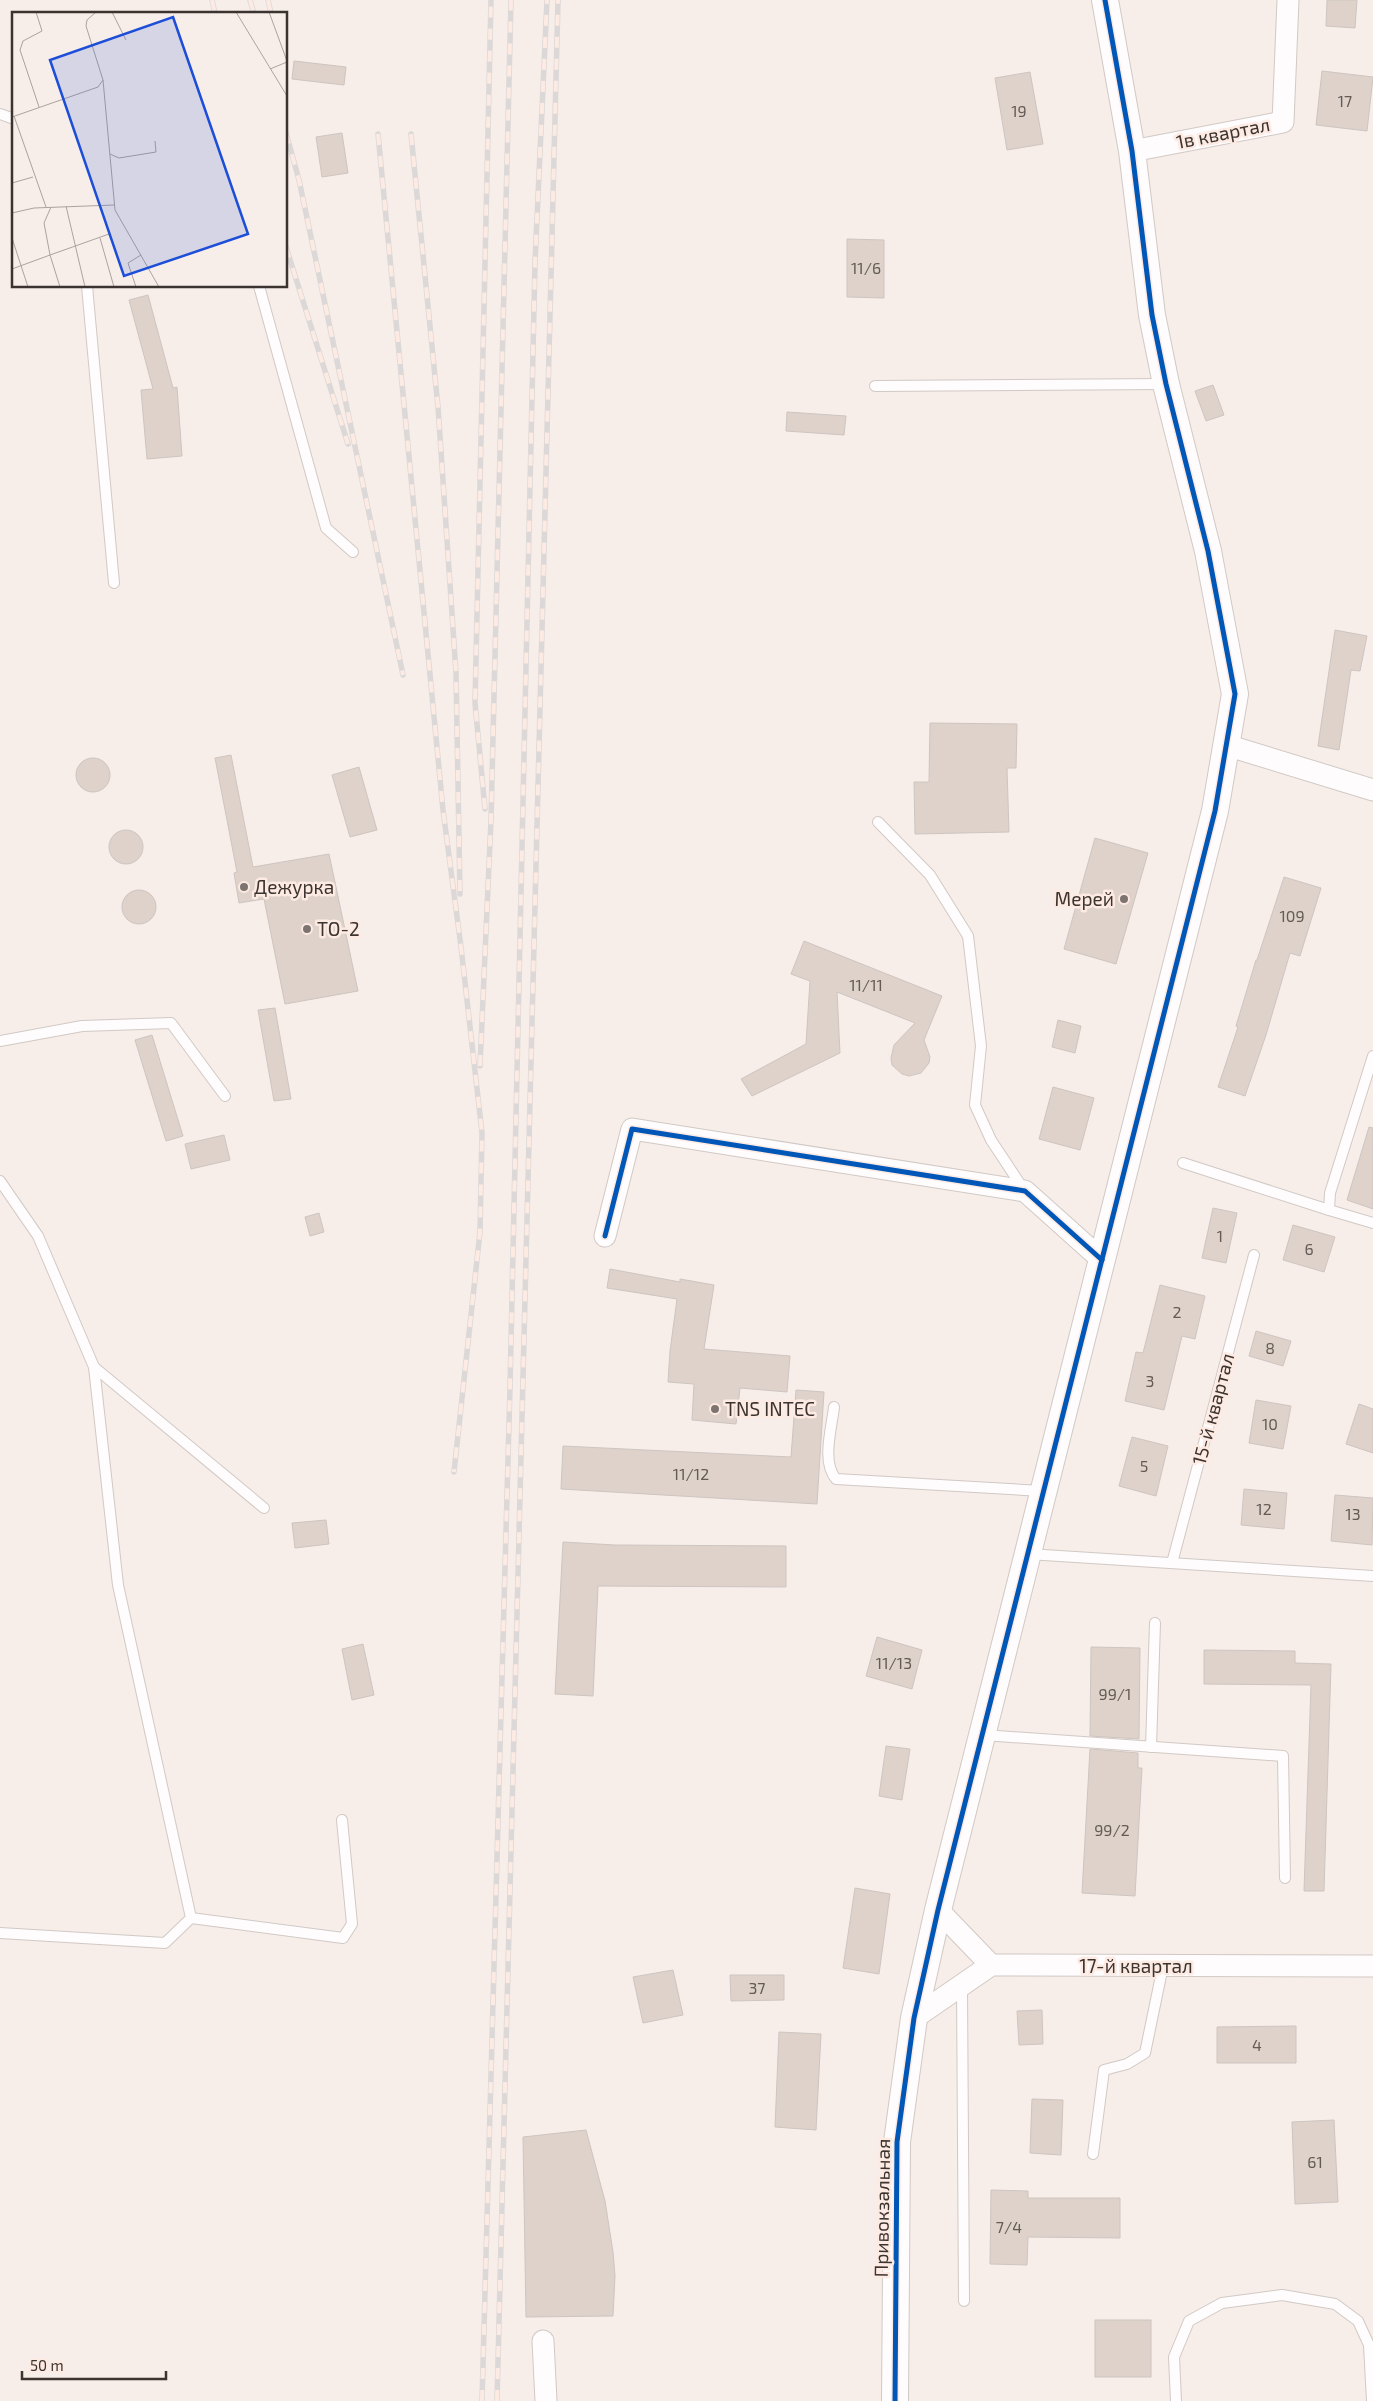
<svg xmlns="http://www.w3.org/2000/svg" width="1373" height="2401" font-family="'Exo 2',sans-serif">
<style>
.building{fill:#ded2cb;stroke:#cec5c1}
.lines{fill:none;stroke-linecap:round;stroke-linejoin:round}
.service-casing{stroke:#d1c9c5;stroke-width:12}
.minor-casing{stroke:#d1c9c5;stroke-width:23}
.tertiary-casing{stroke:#d1c9c5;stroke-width:28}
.service{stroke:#fefcfc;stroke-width:10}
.minor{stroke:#fefcfc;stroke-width:21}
.tertiary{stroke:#fefcfc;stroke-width:26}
.rail-casing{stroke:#dbd8d7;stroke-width:5.5}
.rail{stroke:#fdebe3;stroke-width:4;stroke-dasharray:11;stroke-linecap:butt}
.cycleway-casing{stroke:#fdebe3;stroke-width:8}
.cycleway{stroke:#0057b8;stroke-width:5}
.poi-dot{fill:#7d7470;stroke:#fdebe3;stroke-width:2}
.labels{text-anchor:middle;stroke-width:5;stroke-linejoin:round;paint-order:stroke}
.number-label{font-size:16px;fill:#645b56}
.street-label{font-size:19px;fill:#3b332f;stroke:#fdebe3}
.poi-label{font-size:19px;fill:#3b332f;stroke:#fdebe3;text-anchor:start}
.inset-road{fill:none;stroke:#aca39f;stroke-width:1}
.view{fill:#1d4ed8;fill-opacity:0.15;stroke:#1d4ed8;stroke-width:2.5}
.inset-edge{fill:none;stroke:#3b332f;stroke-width:2.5}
</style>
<rect width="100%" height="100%" fill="#f7ede9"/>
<!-- building -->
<g class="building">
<path d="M1327,0H1357L1355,28L1326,26Z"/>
<path d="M294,61L346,67L344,85L292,79Z"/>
<path d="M1322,71L1373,77L1367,131L1316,125Z"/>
<path d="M1030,72L1043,144L1007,150L995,78Z"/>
<path d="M342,133L348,173L322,177L316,137Z"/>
<path d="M847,239L884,240V298L847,297Z"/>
<path d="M148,295L173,388L177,387L182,456L147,459L141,390L153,389L129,300Z"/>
<path d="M1213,385L1224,415L1206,421L1195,391Z"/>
<path d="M787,412L846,416L844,435L786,431Z"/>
<path d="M1335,630L1367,636L1360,671L1351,670L1339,750L1318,746Z"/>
<path d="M930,723L1017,724L1016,768H1007L1009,832L915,834L914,782H929Z"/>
<path d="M231,755L253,867L329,854L358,991L285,1004L264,899L239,903L234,873L237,872L215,758Z"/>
<circle cx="93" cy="775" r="17"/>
<path d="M359,767L377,830L350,837L332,775Z"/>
<circle cx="126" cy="847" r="17"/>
<path d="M1095,838L1148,853L1116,964L1064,949Z"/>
<path d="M1284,877L1321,888L1300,956L1290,953L1266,1035L1245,1096L1218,1087L1238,1027L1236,1026L1256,960H1257Z"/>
<circle cx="139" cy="907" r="17"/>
<path d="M804,941L942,996L924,1040L930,1057L929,1063L921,1073L909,1076L902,1074L892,1065L891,1058L894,1045L915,1023L837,992L840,1053L752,1096L741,1079L806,1044L810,981L791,974Z"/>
<path d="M275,1008L291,1099L274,1101L258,1010Z"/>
<path d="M1058,1020L1081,1026L1075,1053L1052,1047Z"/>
<path d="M152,1035L183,1136L166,1141L135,1040Z"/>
<path d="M1053,1087L1094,1098L1080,1150L1039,1139Z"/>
<path d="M1369,1127L1373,1128V1209L1347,1200Z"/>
<path d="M224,1135L230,1160L191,1169L185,1144Z"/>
<path d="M1213,1208L1237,1213L1226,1263L1202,1258Z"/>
<path d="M319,1213L324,1232L310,1236L305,1217Z"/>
<path d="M1293,1225L1335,1237L1324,1272L1283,1260Z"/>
<path d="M610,1269L680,1282V1279L714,1285L704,1349L790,1356L787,1392L740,1388L736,1424L692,1420L694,1384L668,1382L670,1351L677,1299L607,1288Z"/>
<path d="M1160,1285L1205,1296L1195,1339L1182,1336L1164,1410L1125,1401L1136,1352L1143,1353Z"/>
<path d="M1256,1331L1291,1341L1283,1366L1249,1356Z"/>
<path d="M796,1390L824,1392L817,1504L561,1489L563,1446L791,1457Z"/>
<path d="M1256,1400L1291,1406L1283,1449L1249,1443Z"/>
<path d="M1359,1404L1373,1409V1453L1346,1444Z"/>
<path d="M1132,1437L1168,1446L1156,1496L1119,1486Z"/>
<path d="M1244,1489L1287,1493L1284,1529L1241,1525Z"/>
<path d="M1335,1495L1373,1498L1372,1545L1331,1541Z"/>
<path d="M326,1520L329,1544L295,1548L292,1523Z"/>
<path d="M563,1542L615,1545L786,1546V1587L598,1586L593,1696L555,1694Z"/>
<path d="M877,1637L922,1650L912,1689L866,1676Z"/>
<path d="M363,1644L374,1695L352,1700L342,1649Z"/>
<path d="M1091,1647L1140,1648L1139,1739L1090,1736Z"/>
<path d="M1204,1650L1295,1651V1663L1331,1664L1324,1891H1304L1311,1685L1204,1684Z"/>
<path d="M886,1746L910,1749L902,1800L879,1796Z"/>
<path d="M1090,1749L1138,1753V1768H1142L1135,1896L1082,1893Z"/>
<path d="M855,1888L890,1894L879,1974L843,1968Z"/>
<path d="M673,1970L683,2015L643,2023L633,1977Z"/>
<path d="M730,1975H784V2000L731,2001Z"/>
<path d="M1042,2010L1043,2044L1019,2045L1017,2011Z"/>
<path d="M1296,2026V2063H1217V2027Z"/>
<path d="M779,2032L821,2034L816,2130L775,2127Z"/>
<path d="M1032,2099L1063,2100L1061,2155L1030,2153Z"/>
<path d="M1334,2120L1338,2202L1295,2204L1292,2122Z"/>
<path d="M586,2130L605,2201L613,2252L615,2276L613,2316L526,2317L523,2137Z"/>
<path d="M991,2190L1028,2191V2198H1120V2238L1028,2237L1027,2265L990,2264Z"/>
<rect x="1095" y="2320" width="56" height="57"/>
</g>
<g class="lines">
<!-- service casing -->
<g class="service-casing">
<g id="service">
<path d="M0,114L14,119"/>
<path d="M87,286L114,583"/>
<path d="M259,286L326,528L353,552"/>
<path d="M875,386L1165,384"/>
<path d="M878,822L930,875L968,936L981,1046L975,1105L991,1140L1024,1190"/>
<path d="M0,1041L82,1026L171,1023L225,1096"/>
<path d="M1373,1056L1330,1193L1329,1210L1373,1223"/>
<path d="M1183,1163L1329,1210"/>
<path d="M0,1181L38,1236L94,1367L264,1508"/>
<path d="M834,1407C832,1427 821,1462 836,1479L1042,1491"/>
<path d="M1028,1554L1373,1576"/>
<path d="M1172,1563L1254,1255"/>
<path d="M983,1735L1283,1756L1285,1878"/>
<path d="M1151,1747L1155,1623"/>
<path d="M191,1918L343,1938L352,1924L342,1820"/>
<path d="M0,1933L165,1943L191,1918L118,1585L94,1367"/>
<path d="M962,1986L964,2301"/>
<path d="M1093,2154L1104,2070L1127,2064L1145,2053L1163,1966"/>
<path d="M1176,2401L1174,2357L1189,2321L1222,2303L1282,2295L1335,2304L1358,2321L1369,2345L1372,2401"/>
</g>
</g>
<!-- minor casing -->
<g class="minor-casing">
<g id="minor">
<path d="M1132,151L1283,122L1288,0"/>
<path d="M1226,745L1373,790"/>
<path d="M605,1236L632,1129L1025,1191L1102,1260"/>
<path d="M938,1910L991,1965"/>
<path d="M914,2018L991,1965L1373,1966"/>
<path d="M543,2341L546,2401"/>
</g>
</g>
<!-- tertiary casing -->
<g class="tertiary-casing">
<path id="tertiary" d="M895,2401L897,2142L914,2018L938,1910L1215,811L1235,694L1208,551L1166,384L1152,315L1132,151L1105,0"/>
</g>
<!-- service -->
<use href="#service" class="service"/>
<!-- minor -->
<use href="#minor" class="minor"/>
<!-- tertiary -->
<use href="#tertiary" class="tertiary"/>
<!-- rail casing -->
<g class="rail-casing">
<g id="rail">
<path d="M212,0L215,14"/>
<path d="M250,0L254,14"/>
<path d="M268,0L271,14"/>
<path d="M286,133L299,180L403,675"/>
<path d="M378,134L443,810L461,947L482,1133L480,1232L454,1472"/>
<path d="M411,134L438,407L456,673L460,894"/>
<path d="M286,247L348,444"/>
<path d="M485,809L475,703L491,0"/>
<path d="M480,1066L491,820L511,0"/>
<path d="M482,2401L510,1387L535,262L547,0"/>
<path d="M497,2401L558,0"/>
</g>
</g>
<!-- rail -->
<use href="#rail" class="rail"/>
<!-- cycleway casing -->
<g class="cycleway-casing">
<g id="cycleway">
<path d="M605,1236L632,1129L1025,1191L1102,1260"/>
<path d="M895,2401L897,2142L914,2018L938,1910L1215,811L1235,694L1208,551L1166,384L1152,315L1132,151L1105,0"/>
</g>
</g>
<!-- cycleway -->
<use href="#cycleway" class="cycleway"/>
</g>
<!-- markers -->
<g class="poi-dot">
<circle cx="244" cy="887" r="5"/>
<circle cx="1124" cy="899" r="5"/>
<circle cx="307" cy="929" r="5"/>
<circle cx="715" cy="1409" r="5"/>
</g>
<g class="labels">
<!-- number labels -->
<g class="number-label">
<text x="1345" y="107">17</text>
<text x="1019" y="117">19</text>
<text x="866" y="274">11/6</text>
<text x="1292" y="922">109</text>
<text x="866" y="991">11/11</text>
<text x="1220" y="1242">1</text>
<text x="1309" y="1255">6</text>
<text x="1177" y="1318">2</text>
<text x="1270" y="1354">8</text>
<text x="1150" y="1387">3</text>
<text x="1270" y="1430">10</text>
<text x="1144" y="1472">5</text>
<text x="691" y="1480">11/12</text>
<text x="1264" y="1515">12</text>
<text x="1353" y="1520">13</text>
<text x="894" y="1669">11/13</text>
<text x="1115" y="1700">99/1</text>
<text x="1112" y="1836">99/2</text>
<text x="757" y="1994">37</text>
<text x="1257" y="2051">4</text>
<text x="1315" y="2168">61</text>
<text x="1009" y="2233">7/4</text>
</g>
<!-- street labels -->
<g class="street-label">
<text transform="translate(1223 133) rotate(-11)" y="7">1в квартал</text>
<text transform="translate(1213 1409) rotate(-75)" y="7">15-й квартал</text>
<text x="1136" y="1973">17-й квартал</text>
<text transform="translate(882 2208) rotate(-89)" y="7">Привокзальная</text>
</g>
<!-- poi labels -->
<g class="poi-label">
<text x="254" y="894">Дежурка</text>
<text x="1114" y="906" text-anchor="end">Мерей</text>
<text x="317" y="936">ТО-2</text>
<text x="725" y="1416">TNS INTEC</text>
</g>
</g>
<!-- overview -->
<g transform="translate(12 12)">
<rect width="275" height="275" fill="#f7ede9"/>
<path class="inset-road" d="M84,0L75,8L74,14L91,68L103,198L147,275M100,0L114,28M224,0L275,84M257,0L275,49M11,29L8,38L27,95M11,29L30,19L24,0M258,57L275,50M2,104L34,195M0,105L86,75L91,68M98,142L107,146L144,140L143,129M0,171L21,165M54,194L73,275M39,195L32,211L38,243L97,222M0,201L22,196L102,193M0,226L16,275M88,226L102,275M0,257L38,243L48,275M124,275L116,251L129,243"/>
<path class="view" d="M161,5L236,222L112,264L38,48Z"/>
<rect width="275" height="275" class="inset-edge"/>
</g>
<!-- scale -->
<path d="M22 2371v8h144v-8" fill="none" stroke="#3b332f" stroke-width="2.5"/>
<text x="30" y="2371" font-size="15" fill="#3b332f" stroke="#fdebe3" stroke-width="4" paint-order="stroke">50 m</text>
</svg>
